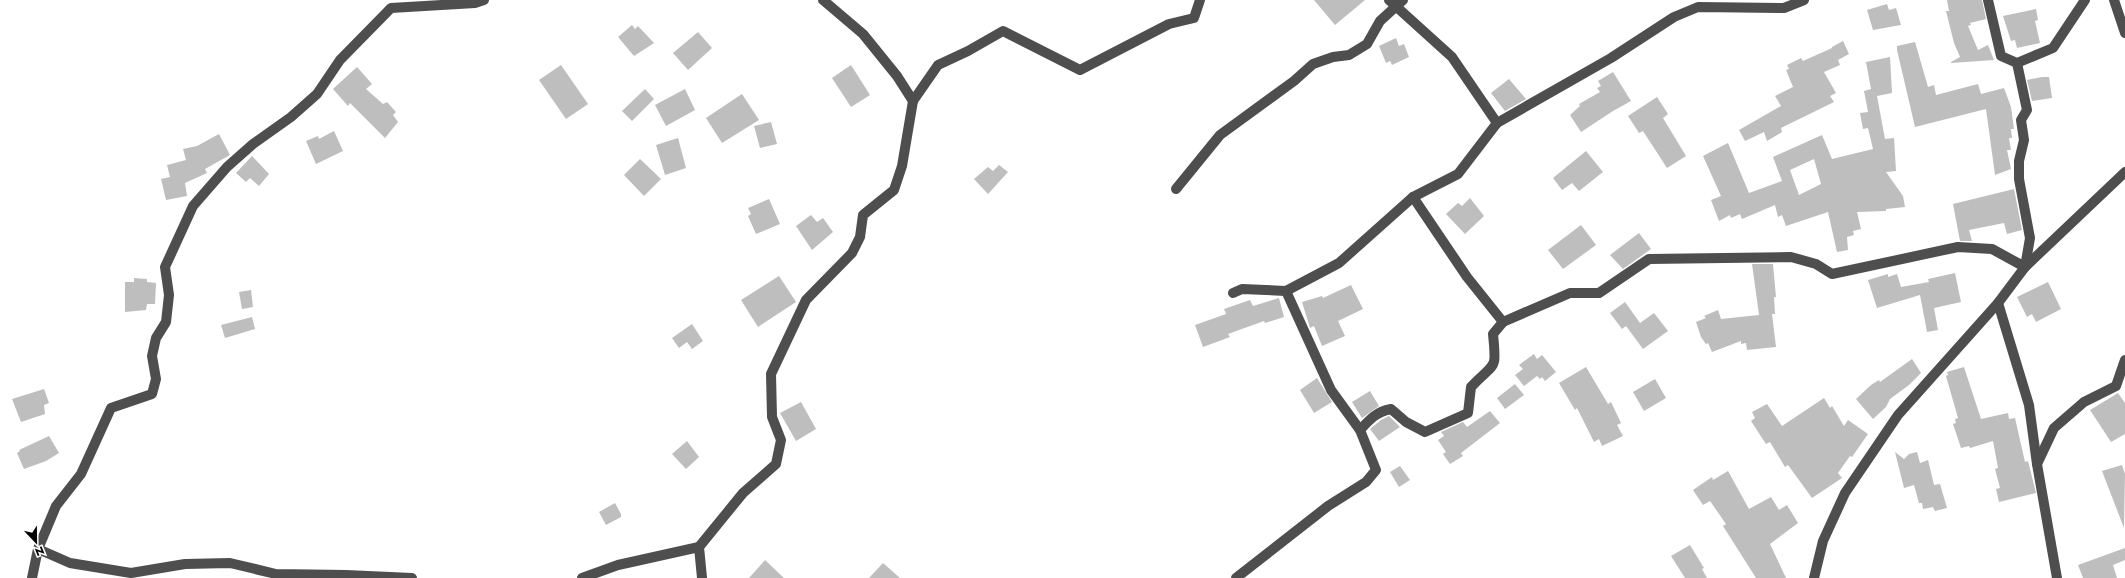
<svg xmlns="http://www.w3.org/2000/svg" width="2125" height="578" font-family="Jost,sans-serif">
<style>
.building{fill:#bebebe;fill-rule:evenodd}
.lines{fill:none;stroke-linecap:round;stroke-linejoin:round}
.minor{stroke:#4e4e4e;stroke-width:10}
</style>
<rect width="100%" height="100%" fill="#fff"/>
<!-- building -->
<g class="building">
<path d="M1314,0H1365L1335,25Z"/>
<path d="M1947,0H1982L1986,19L1970,23L1971,25L1968,26L1978,50L1988,45L1994,60L1951,63V62L1960,57L1954,43L1946,11H1949Z"/>
<path d="M1887,4L1889,10L1896,8L1901,25L1873,30L1867,10Z"/>
<path d="M2036,9L2038,20L2035,21L2040,43L2017,48L2015,40L2011,41L2003,16Z"/>
<path d="M632,25L635,29L638,26L654,43L634,56L618,37Z"/>
<path d="M698,32L712,48L688,70L673,53Z"/>
<path d="M1396,38L1399,46L1404,44L1409,57L1392,65L1390,61L1386,63L1379,46Z"/>
<path d="M1843,41L1849,54L1838,60L1840,65L1824,72L1836,93L1830,96L1834,102L1781,128L1782,132L1767,141L1764,132L1745,141L1739,130L1781,106L1775,96L1793,87L1786,70L1789,69L1787,65L1801,58L1803,61L1832,48V47Z"/>
<path d="M1915,42L1928,87L1934,85L1936,95L1978,84L1981,94L2004,88L2011,107L2014,129H2011L2012,138H2009L2011,150H2007L2011,169L1995,175L1986,109L1915,127L1897,50V46Z"/>
<path d="M1890,57L1892,93L1877,96L1885,139L1894,138L1896,171L1886,172L1903,196L1905,207L1886,209V211L1857,212L1861,229L1853,231L1854,235L1847,237L1848,250L1837,252L1828,212L1786,226L1782,215L1778,217L1775,205L1742,219L1740,214L1731,218L1730,215L1719,221L1711,200L1721,196L1703,156L1728,143L1749,193L1782,181L1773,157L1822,135L1832,159L1873,149L1868,128L1863,129L1860,113L1868,112L1864,91L1871,89L1866,62ZM1814,159L1821,184L1799,195L1790,170Z"/>
<path d="M561,65L588,104L566,119L539,80Z"/>
<path d="M851,65L870,95L851,107L832,78Z"/>
<path d="M357,67L372,84L366,89L383,104L387,102L396,112L393,115L398,122L385,138L350,103L348,106L333,89Z"/>
<path d="M1613,72L1631,101L1613,111L1581,132L1570,115L1580,106L1579,104L1600,92L1597,88L1601,86L1598,81Z"/>
<path d="M2042,77H2049L2052,98L2032,101L2027,80Z"/>
<path d="M1509,79L1526,99L1505,111L1491,93Z"/>
<path d="M645,89L654,99L632,121L622,111Z"/>
<path d="M685,89L695,110L666,126L655,105Z"/>
<path d="M742,94L759,120L722,143L706,118Z"/>
<path d="M1657,97L1668,114L1663,118L1686,156L1667,168L1643,131L1639,133L1628,116Z"/>
<path d="M771,122L777,144L760,148L754,126Z"/>
<path d="M334,131L343,151L316,164L306,141L318,136L319,139Z"/>
<path d="M219,134L230,155L205,169L207,173L185,183L187,196L166,200L161,179L170,177L167,165L186,160L183,149L197,146Z"/>
<path d="M678,138L686,168L665,175L656,145Z"/>
<path d="M1586,151L1603,172L1579,191L1572,183L1562,190L1553,178Z"/>
<path d="M252,156L269,174L259,186L250,178L246,182L236,173Z"/>
<path d="M640,159L661,179L644,196L624,175Z"/>
<path d="M999,165L1008,172L988,194L974,179L988,167L993,171Z"/>
<path d="M2014,189L2022,230L2007,234L2004,223L1969,230L1972,241H1960L1953,204Z"/>
<path d="M1470,198L1484,216L1465,234L1446,214L1458,203L1462,206Z"/>
<path d="M769,199L780,224L756,234L748,216L751,214L748,208Z"/>
<path d="M811,215L817,222L823,218L833,232L812,250L796,226Z"/>
<path d="M1581,225L1596,245L1563,269L1548,250Z"/>
<path d="M1639,233L1651,249L1623,269L1610,255Z"/>
<path d="M1752,264H1773L1776,297H1774L1775,314H1772L1776,347L1747,350L1746,343L1741,344V341L1712,352L1708,343L1706,344L1701,337L1696,322L1706,318L1704,316L1718,310L1721,319L1759,315Z"/>
<path d="M1955,273L1961,302L1934,308L1938,330L1927,332L1920,295L1877,308L1868,280L1888,274V277L1897,274L1901,287L1929,282L1928,279Z"/>
<path d="M779,276L796,302L758,327L741,300Z"/>
<path d="M134,278L147,279V282L156,283L155,304H147L146,310L125,312V282H134Z"/>
<path d="M2048,282L2061,309L2036,322L2032,314L2027,317L2017,297Z"/>
<path d="M1351,285L1363,309L1338,321L1345,336L1322,346L1314,326L1310,328L1302,302L1322,296L1323,298Z"/>
<path d="M251,290L253,307L242,309L239,292Z"/>
<path d="M1279,298L1284,317L1265,323L1264,321L1228,334L1230,337L1203,347L1195,325L1226,314L1224,309L1250,300L1253,306Z"/>
<path d="M1625,302L1640,323L1654,313L1668,331L1643,349L1626,326L1622,329L1610,313Z"/>
<path d="M252,317L255,329L225,338L221,325Z"/>
<path d="M692,324L703,341L692,349L687,342L679,348L672,338Z"/>
<path d="M1534,354L1537,359L1542,355L1556,372L1545,381L1542,377L1540,379L1537,376L1524,386L1515,375L1523,369L1519,365Z"/>
<path d="M1912,359L1921,373L1909,385L1890,399L1886,407L1873,419L1856,399L1871,385L1879,380L1880,382Z"/>
<path d="M1586,367L1608,404L1611,402L1621,423L1617,425L1623,436L1602,446L1599,439L1594,442L1577,408L1575,410L1559,383Z"/>
<path d="M1964,367L1981,419L2008,413L2009,419L2015,418L2025,462L2028,461L2036,493L1999,502L1996,489L2000,488L1995,469L1998,468L1993,441L1970,448L1969,446L1961,448L1953,424L1956,423L1955,419L1958,418L1946,376L1948,375L1947,372Z"/>
<path d="M1317,378L1332,402L1314,413L1300,390Z"/>
<path d="M1655,379L1666,398L1644,411L1633,392Z"/>
<path d="M1515,384L1524,395L1505,409L1497,398Z"/>
<path d="M44,389L49,403L44,405L45,414L21,422L12,399Z"/>
<path d="M1370,391L1379,406L1362,418L1352,402Z"/>
<path d="M2118,393L2125,403V434L2111,442L2090,410Z"/>
<path d="M1824,398L1830,408L1832,406L1844,426L1848,420L1868,434L1852,457L1850,456L1838,473L1842,478L1812,498L1788,465L1785,467L1770,442L1766,444L1751,421L1755,418L1752,412L1767,404L1782,426Z"/>
<path d="M801,402L816,429L796,441L780,413Z"/>
<path d="M1490,411L1500,423L1461,453L1463,456L1450,464L1443,454L1446,452L1438,440L1444,436L1441,432L1463,422L1467,427Z"/>
<path d="M1389,416L1400,427L1379,441L1370,429L1381,420Z"/>
<path d="M49,436L59,453L46,461L24,469L17,453L20,451L19,450Z"/>
<path d="M687,441L699,457L686,469L672,454Z"/>
<path d="M1895,452L1904,459L1909,454L1917,452L1920,463L1928,460L1934,485L1940,484L1947,508L1935,511L1933,507L1923,509L1922,503H1919L1914,485L1904,488Z"/>
<path d="M2122,465L2125,474L2124,528L2102,471Z"/>
<path d="M1400,466L1410,480L1399,487L1390,472Z"/>
<path d="M1728,471L1749,509L1771,497L1779,510L1787,505L1798,523L1770,544L1786,578H1756L1723,526L1726,524L1710,501L1703,505L1693,490L1712,477L1713,480Z"/>
<path d="M615,503L621,514V517L606,525L599,512Z"/>
<path d="M1690,545L1704,568L1702,569L1707,578H1685L1671,556Z"/>
<path d="M2125,548V560L2113,565L2117,578H2083L2078,565Z"/>
<path d="M765,560L784,578H749Z"/>
<path d="M883,563L900,578H869Z"/>
</g>
<g class="lines">
<!-- minor -->
<g class="minor">
<path d="M823,0L863,34L897,76L913,101"/>
<path d="M1389,0L1452,57L1497,123"/>
<path d="M1988,0L2001,56L2017,63"/>
<path d="M2114,0L2125,33"/>
<path d="M1176,189L1220,135L1294,81L1313,64L1333,57L1349,55L1367,44L1380,21L1403,0"/>
<path d="M1233,293L1242,289L1286,291L1339,263L1413,197L1458,174L1497,123L1611,58L1674,17L1698,7L1784,8L1804,0"/>
<path d="M1998,303L2029,405L2037,464L2057,578"/>
<path d="M1503,322L1570,293H1599L1649,259L1791,257L1816,264L1832,274L1958,247L1992,249L2025,267L2030,238L2019,179V161L2024,140L2021,120L2027,110L2017,63L2053,48L2085,0"/>
<path d="M1360,430C1370,419 1376,412 1391,409L1406,422L1425,432L1468,413L1471,387C1495,361 1497,373 1493,334L1503,322L1467,277L1413,197"/>
<path d="M2037,464L2054,428L2084,402L2116,386L2125,360"/>
<path d="M38,549L70,563L131,573L185,564L230,563L276,574L346,575L412,578"/>
<path d="M32,578L38,549L56,506L81,474L111,408L152,394L156,379L152,356L156,338L166,322L169,295L165,267L193,206L227,167L253,144L291,117L317,94L340,60L391,8L475,3L484,0"/>
<path d="M582,578L618,565L699,547"/>
<path d="M702,578L699,547L743,493L776,464L781,440L772,417L771,374L806,300L852,253L860,237L863,215L894,190L902,166L913,101L938,65L968,51L1003,31L1080,70L1169,24L1194,18L1200,0"/>
<path d="M1236,578L1328,506L1366,482L1376,470L1360,430L1331,390L1286,291"/>
<path d="M1814,578L1823,541L1845,493L1898,415L1998,303L2025,267L2125,172"/>
</g>
</g>
<!-- north arrow -->
<g transform="translate(36 542) rotate(158)" stroke="#ffffff" stroke-width="3" paint-order="stroke">
<path d="M0-3L7 15L0 10L-7 15Z" fill="#000000"/>
<text y="-6" font-size="11" font-weight="bold" text-anchor="middle" fill="#000000">N</text>
</g>
</svg>
